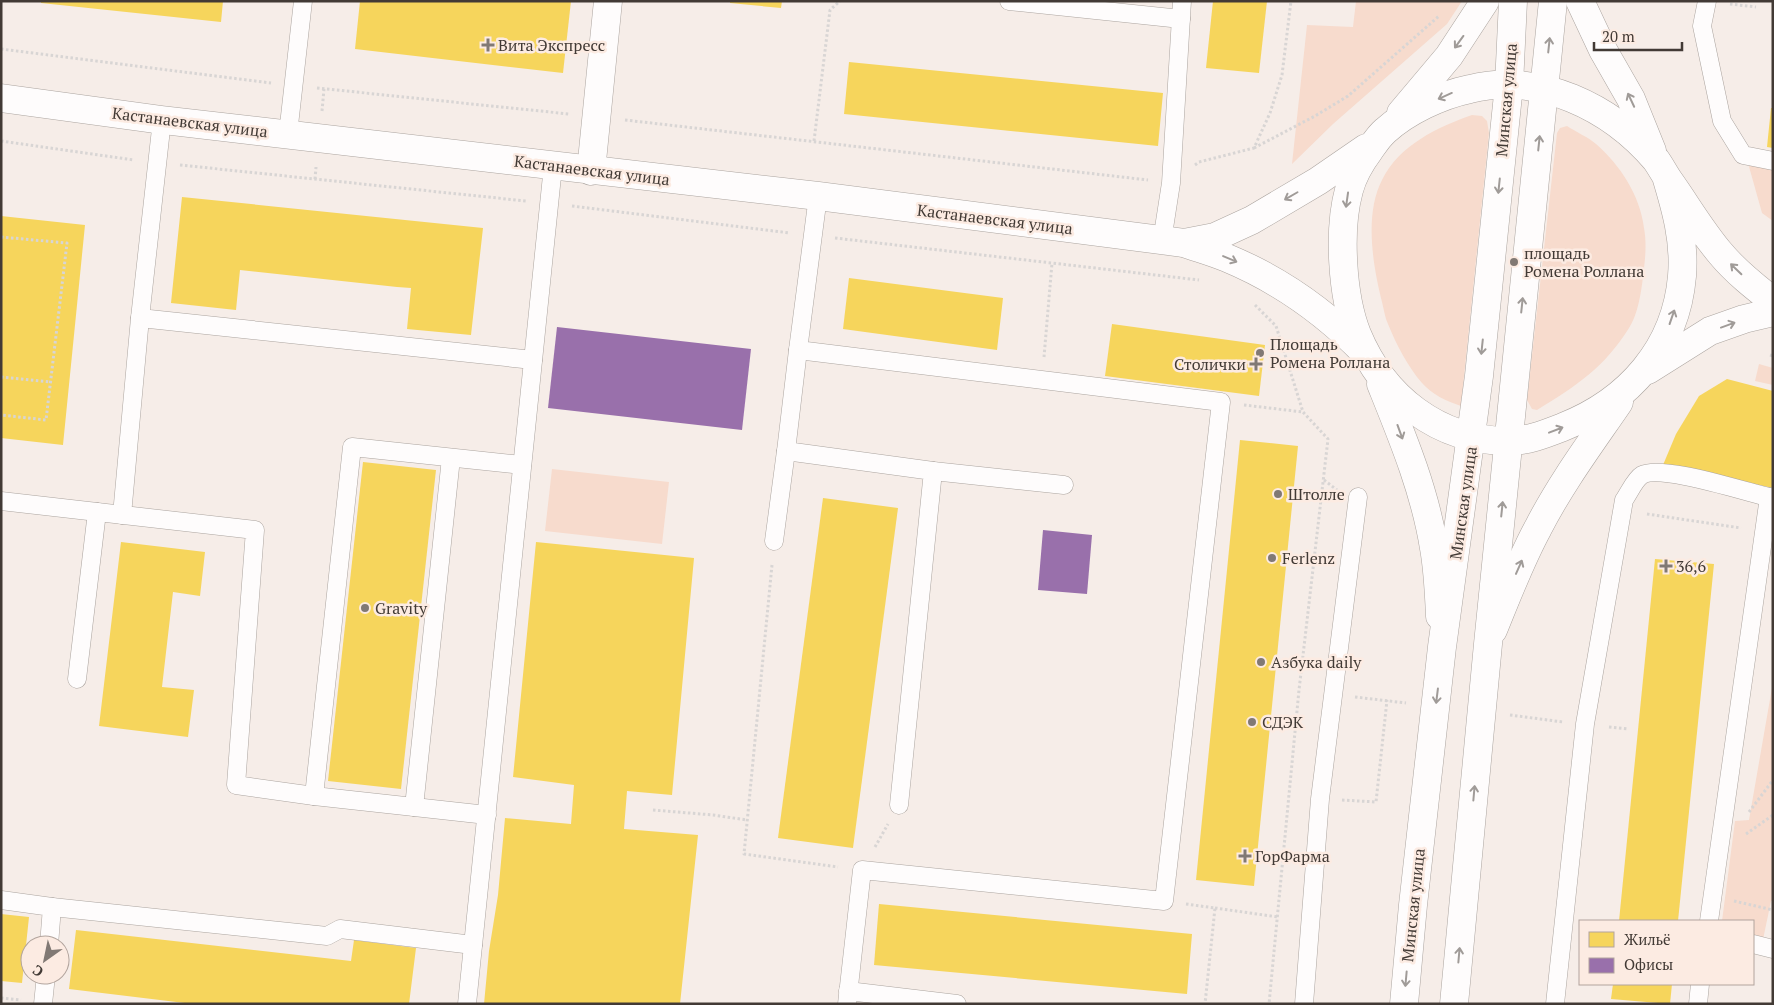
<svg xmlns="http://www.w3.org/2000/svg" width="1774" height="1005" font-family="'PT Serif',serif">
<style>
.green{fill:#f7dbcd}
.homes{fill:#f6d55c}
.offices{fill:#9970ab}
.lines{fill:none;stroke-linecap:round;stroke-linejoin:round}
.service-casing{stroke:#aba49f;stroke-width:19}
.minor-casing{stroke:#aba49f;stroke-width:29}
.tertiary-casing{stroke:#aba49f;stroke-width:29}
.secondary-casing{stroke:#aba49f;stroke-width:29}
.path{stroke:#d8d5d4;stroke-width:3;stroke-dasharray:2.5 2.5;stroke-linecap:butt}
.service{stroke:#fefcfc;stroke-width:18}
.minor{stroke:#fefcfc;stroke-width:28}
.tertiary{stroke:#fefcfc;stroke-width:28}
.secondary{stroke:#fefcfc;stroke-width:28}
.oneway{stroke:#a09b98}
.poi-dot{fill:#817974;stroke:#fcebe2;stroke-width:2}
.labels{text-anchor:middle;stroke-width:5;stroke-linejoin:round;paint-order:stroke}
.poi-label{font-size:16px;fill:#423a35;stroke:#fcebe2;text-anchor:start}
.street-label{font-size:16px;fill:#423a35;stroke:#fcebe2}
</style>
<rect width="100%" height="100%" fill="#f6ede8"/>
<!-- green -->
<g class="green">
<path d="M1356,1H1462L1447,24L1333,124L1292,164L1307,25L1353,27Z"/>
<path d="M1472,115L1482,116L1487,121L1489,133L1461,406C1446,401 1433,395 1422,383C1408,367 1396,344 1388,324C1385,318 1384,310 1382,302C1373,266 1364,215 1382,180C1399,145 1438,127 1472,115Z"/>
<path d="M1567,126C1576,132 1588,137 1596,144C1620,165 1640,195 1644,228C1647,244 1645,261 1643,277C1641,293 1638,314 1629,328C1604,368 1576,386 1537,410L1532,409L1527,400L1557,133L1560,128Z"/>
<path d="M1748,163L1773,168V221L1762,213Z"/>
<path d="M1759,364L1773,368V385L1755,381Z"/>
<path d="M552,469L669,482L662,544L545,531Z"/>
<path d="M1773,682V901H1771L1760,954L1753,953V921H1722L1735,821L1749,820Z"/>
</g>
<!-- homes -->
<g class="homes">
<path d="M41,1H223L221,22L41,3Z"/>
<path d="M360,1H571L563,73L355,49Z"/>
<path d="M730,1H782L781,8L730,3Z"/>
<path d="M1213,1H1267L1259,73L1206,68Z"/>
<path d="M849,62L1163,93L1158,146L844,114Z"/>
<path d="M1771,108H1773V148L1767,147Z"/>
<path d="M182,197L483,228L471,335L407,329L411,288L397,287L240,270L236,310L171,303Z"/>
<path d="M1,216L85,225L63,445L1,438Z"/>
<path d="M849,278L1003,298L997,350L843,329Z"/>
<path d="M1112,324L1265,345L1259,396L1105,376Z"/>
<path d="M1727,379L1773,391V488L1663,465L1676,434L1699,396Z"/>
<path d="M1240,440L1298,446L1254,886L1196,880Z"/>
<path d="M363,462L436,470L401,789L328,781Z"/>
<path d="M823,498L898,508L853,848L778,838Z"/>
<path d="M121,542L205,552L200,596L173,592L162,687L194,690L188,737L99,726Z"/>
<path d="M536,542L694,558L672,795L627,791L624,829L698,835L680,1004H484L489,951L498,895L505,818L571,824L574,785L513,777Z"/>
<path d="M1655,559L1714,564L1678,921H1619Z"/>
<path d="M879,904L1192,934L1187,994L874,965Z"/>
<path d="M1,914L29,917L22,983L1,981Z"/>
<path d="M76,930L351,961L354,940L416,948L409,1004H193L69,989Z"/>
<path d="M1613,984H1672L1670,1004L1611,999Z"/>
</g>
<!-- offices -->
<g class="offices">
<path d="M557,327L751,349L742,430L548,408Z"/>
<path d="M1043,530L1092,535L1087,594L1038,590Z"/>
</g>
<g class="lines">
<!-- service casing -->
<g class="service-casing">
<g id="service">
<path d="M1009,1L1181,19"/>
<path d="M1707,1L1702,26L1722,121L1743,155L1773,161"/>
<path d="M162,120L140,318L533,360"/>
<path d="M288,134L303,1"/>
<path d="M818,196L798,350L1221,402L1164,901L862,870L847,1004"/>
<path d="M1162,241L1171,183L1182,1"/>
<path d="M798,350L786,451L933,471L899,805"/>
<path d="M933,471L1064,485"/>
<path d="M1,501L255,530L236,785L314,796"/>
<path d="M122,515L140,318"/>
<path d="M774,541L786,451"/>
<path d="M77,679L97,512"/>
<path d="M414,807L451,458"/>
<path d="M487,815L314,796L352,447L522,465"/>
<path d="M1,900L52,907L49,945"/>
<path d="M52,907L327,936L340,929L473,945"/>
<path d="M1709,921L1769,497"/>
<path d="M1753,944L1773,949"/>
<path d="M848,991L957,1004"/>
<path d="M43,1004L46,975"/>
<path d="M467,1004L553,166"/>
<path d="M1304,1004L1320,799L1358,497"/>
<path d="M1555,1004L1585,724L1624,500C1629,493 1635,479 1642,475C1662,464 1748,493 1773,498"/>
<path d="M1698,1004L1700,984"/>
</g>
</g>
<!-- minor casing -->
<g class="minor-casing">
<path id="minor" d="M591,171L608,1"/>
</g>
<!-- tertiary casing -->
<g class="tertiary-casing">
<g id="tertiary">
<path d="M1580,1L1603,50L1631,99L1652,151"/>
<path d="M1,98L162,120L818,196L1184,243C1198,248 1213,252 1227,258C1280,280 1325,312 1365,353"/>
<path d="M1401,113L1449,56L1485,1"/>
<path d="M1666,176C1676,209 1685,241 1682,276C1676,348 1629,401 1563,427C1545,434 1528,441 1508,441C1438,441 1383,397 1357,334C1342,296 1338,230 1349,190C1353,175 1360,163 1369,151C1374,144 1379,136 1385,131C1407,111 1441,95 1470,89C1539,72 1611,107 1656,160C1661,167 1665,175 1670,182C1687,206 1702,232 1721,254C1736,272 1755,287 1773,301"/>
<path d="M1184,243L1215,237L1252,220L1318,181L1366,148"/>
<path d="M1648,370L1710,331L1744,319L1773,312"/>
<path d="M1381,384C1402,436 1425,491 1434,548C1438,570 1439,594 1440,616"/>
<path d="M1493,630C1507,596 1520,561 1538,528C1561,483 1591,443 1619,402"/>
</g>
</g>
<!-- secondary casing -->
<g class="secondary-casing">
<g id="secondary">
<path d="M1404,1004L1413,905L1442,647L1479,376L1509,85L1513,1"/>
<path d="M1454,1004L1488,644L1553,1"/>
</g>
</g>
<!-- path -->
<g class="path">
<path d="M1730,4L1756,7"/>
<path d="M1,49L271,83"/>
<path d="M317,88L569,114"/>
<path d="M322,111L324,89"/>
<path d="M625,120L1148,180"/>
<path d="M1,141L134,160"/>
<path d="M814,141L830,10L840,1"/>
<path d="M1254,148L1315,116L1348,96L1439,16"/>
<path d="M180,165L526,201"/>
<path d="M1195,165L1199,162L1254,148L1270,113L1282,75L1291,1"/>
<path d="M315,179L316,167"/>
<path d="M572,206L790,233"/>
<path d="M1,237L67,243L46,420L1,415"/>
<path d="M835,238L1199,280"/>
<path d="M1255,305L1276,326L1303,412L1328,439L1299,690L1269,1004"/>
<path d="M1770,355L1773,356"/>
<path d="M1044,357L1052,263"/>
<path d="M1,377L51,382"/>
<path d="M1244,405L1303,412"/>
<path d="M1324,480L1337,490"/>
<path d="M1647,514L1741,528"/>
<path d="M772,565L744,854L838,867"/>
<path d="M1355,697L1406,703"/>
<path d="M1510,715L1563,722"/>
<path d="M1609,727L1628,729"/>
<path d="M1342,800L1376,802L1387,700"/>
<path d="M653,810L713,815L747,820"/>
<path d="M1749,812L1773,780"/>
<path d="M1746,834L1773,815"/>
<path d="M875,847L888,824"/>
<path d="M1734,901L1773,910"/>
<path d="M1186,904L1215,908L1205,1004"/>
<path d="M1215,908L1278,917"/>
<path d="M1,998L21,1000"/>
</g>
<!-- service -->
<use href="#service" class="service"/>
<!-- minor -->
<use href="#minor" class="minor"/>
<!-- tertiary -->
<use href="#tertiary" class="tertiary"/>
<!-- secondary -->
<use href="#secondary" class="secondary"/>
</g>
<!-- one-way arrows -->
<defs><path id="oneway-shaft" d="M-6 0H5M1.5-3L5.5 0L1.5 3" fill="none" stroke-width="1.6" stroke-linecap="round" stroke-linejoin="round" transform="scale(1.25)"/></defs>
<g class="oneway">
<use href="#oneway-shaft" transform="translate(1459 42) rotate(126)"/>
<use href="#oneway-shaft" transform="translate(1549 45) rotate(-84)"/>
<use href="#oneway-shaft" transform="translate(1445 96) rotate(156)"/>
<use href="#oneway-shaft" transform="translate(1631 100) rotate(-115)"/>
<use href="#oneway-shaft" transform="translate(1539 143) rotate(-84)"/>
<use href="#oneway-shaft" transform="translate(1499 186) rotate(96)"/>
<use href="#oneway-shaft" transform="translate(1291 196) rotate(150)"/>
<use href="#oneway-shaft" transform="translate(1347 200) rotate(98)"/>
<use href="#oneway-shaft" transform="translate(1230 259) rotate(23)"/>
<use href="#oneway-shaft" transform="translate(1736 269) rotate(-136)"/>
<use href="#oneway-shaft" transform="translate(1522 305) rotate(-84)"/>
<use href="#oneway-shaft" transform="translate(1672 317) rotate(-71)"/>
<use href="#oneway-shaft" transform="translate(1728 325) rotate(-20)"/>
<use href="#oneway-shaft" transform="translate(1482 347) rotate(96)"/>
<use href="#oneway-shaft" transform="translate(1556 430) rotate(-21)"/>
<use href="#oneway-shaft" transform="translate(1400 432) rotate(70)"/>
<use href="#oneway-shaft" transform="translate(1502 509) rotate(-84)"/>
<use href="#oneway-shaft" transform="translate(1519 567) rotate(-66)"/>
<use href="#oneway-shaft" transform="translate(1437 696) rotate(97)"/>
<use href="#oneway-shaft" transform="translate(1474 793) rotate(-85)"/>
<use href="#oneway-shaft" transform="translate(1459 955) rotate(-85)"/>
<use href="#oneway-shaft" transform="translate(1406 979) rotate(95)"/>
</g>
<!-- markers -->
<g class="poi-dot">
<path d="M485.5 37.5h5v5h5v5h-5v5h-5v-5h-5v-5h5z"/>
<circle cx="1514" cy="262" r="5"/>
<circle cx="1260" cy="353" r="5"/>
<path d="M1253.5 356.5h5v5h5v5h-5v5h-5v-5h-5v-5h5z"/>
<circle cx="1278" cy="494" r="5"/>
<circle cx="1272" cy="558" r="5"/>
<path d="M1663.5 558.5h5v5h5v5h-5v5h-5v-5h-5v-5h5z"/>
<circle cx="365" cy="608" r="5"/>
<circle cx="1261" cy="662" r="5"/>
<circle cx="1252" cy="722" r="5"/>
<path d="M1242.5 848.5h5v5h5v5h-5v5h-5v-5h-5v-5h5z"/>
</g>
<g class="labels">
<!-- poi labels -->
<g class="poi-label">
<text x="498" y="51">Вита Экспресс</text>
<text x="1524" y="259">площадь<tspan x="1524" dy="18">Ромена Роллана</tspan></text>
<text x="1270" y="350">Площадь<tspan x="1270" dy="18">Ромена Роллана</tspan></text>
<text x="1246" y="370" text-anchor="end">Столички</text>
<text x="1288" y="500">Штолле</text>
<text x="1282" y="564">Ferlenz</text>
<text x="1676" y="572">36,6</text>
<text x="375" y="614">Gravity</text>
<text x="1271" y="668">Азбука daily</text>
<text x="1262" y="728">СДЭК</text>
<text x="1255" y="862">ГорФарма</text>
</g>
<!-- street labels -->
<g class="street-label">
<text transform="translate(1506 100) rotate(-85)" y="6">Минская улица</text>
<text transform="translate(190 122) rotate(7)" y="6">Кастанаевская улица</text>
<text transform="translate(592 170) rotate(7)" y="6">Кастанаевская улица</text>
<text transform="translate(995 219) rotate(7)" y="6">Кастанаевская улица</text>
<text transform="translate(1463 503) rotate(-82)" y="6">Минская улица</text>
<text transform="translate(1413 905) rotate(-84)" y="6">Минская улица</text>
</g>
</g>
<!-- border -->
<rect width="1774" height="1005" fill="none" stroke="#423a35" stroke-width="5"/>
<!-- legend -->
<rect x="1579" y="920" width="175" height="65" fill="#fcebe2" stroke="#b2a49d"/>
<rect x="1589" y="932" width="25" height="15" fill="#f6d55c" stroke="#b2a49d"/>
<text x="1624" y="945" font-size="15" fill="#423a35">Жильё</text>
<rect x="1589" y="958" width="25" height="15" fill="#9970ab" stroke="#b2a49d"/>
<text x="1624" y="970" font-size="15" fill="#423a35">Офисы</text>
<!-- north arrow -->
<g transform="translate(45 960) rotate(213)"><circle r="24" fill="#fcebe2" stroke="#b2a49d"/>
<path d="M0-4L9 19L0 12L-9 19Z" fill="#817974"/>
<text y="-8" font-size="14" font-weight="bold" text-anchor="middle" fill="#423a35">С</text>
</g>
<!-- scale -->
<path d="M1594 42v8h88v-8" fill="none" stroke="#423a35" stroke-width="2.5"/>
<text x="1602" y="42" font-size="15" fill="#423a35" stroke="#fcebe2" stroke-width="4" paint-order="stroke">20 m</text>
</svg>
